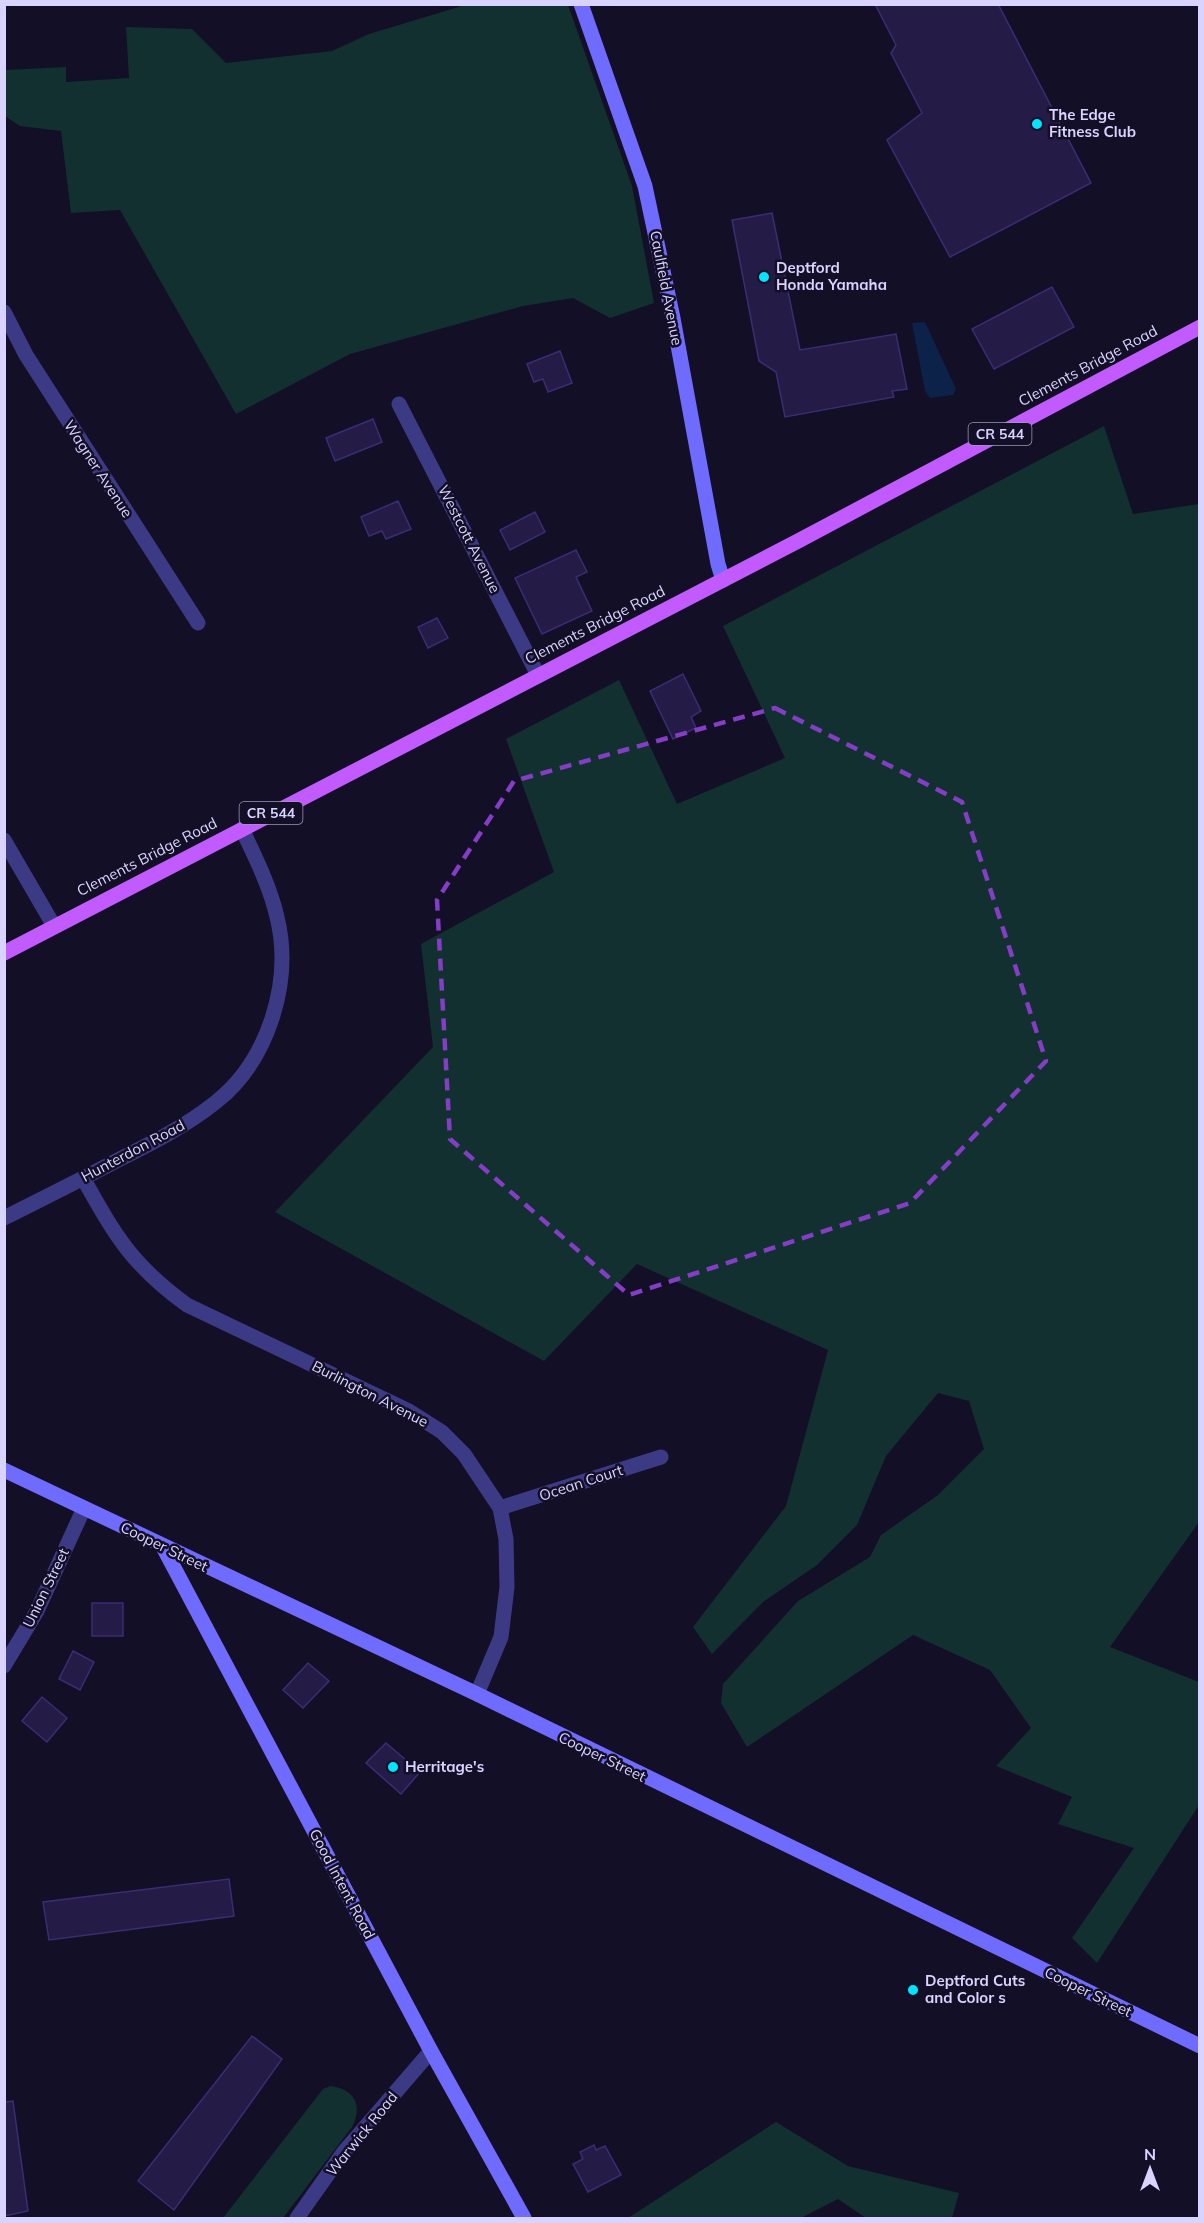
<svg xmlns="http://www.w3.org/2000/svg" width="1204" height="2223" font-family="Mulish,sans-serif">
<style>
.green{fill:#12302f}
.water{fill:#0c2248}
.building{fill:#241b47;stroke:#3b2d73;stroke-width:1.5}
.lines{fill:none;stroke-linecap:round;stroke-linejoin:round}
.street{stroke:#3d3a85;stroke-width:15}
.secondary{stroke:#6f6bff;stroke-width:15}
.primary{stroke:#c25bff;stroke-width:15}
.marked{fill:none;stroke:#843dc5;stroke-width:4.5;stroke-dasharray:12 8;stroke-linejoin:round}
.poi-dot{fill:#00e5ff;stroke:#130f26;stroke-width:2}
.labels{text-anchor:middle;stroke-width:5;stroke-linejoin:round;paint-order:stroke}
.shield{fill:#130f26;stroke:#9e99be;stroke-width:1.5}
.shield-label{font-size:14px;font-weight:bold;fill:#d9d4ff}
.poi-label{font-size:15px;font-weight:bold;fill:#d9d4ff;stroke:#130f26;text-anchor:start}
.street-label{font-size:15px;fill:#d9d4ff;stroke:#130f26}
</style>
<rect width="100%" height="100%" fill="#130f26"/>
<!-- green -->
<g class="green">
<path d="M465,5H568L632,186L654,303L610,318L573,298L523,306L350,354L236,414L120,210L71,213L61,131L20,126L5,116V70L66,67V82L129,78L126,27L192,29L226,63L332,51L369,34Z"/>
<path d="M1104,426L1133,514L1199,504V1522L1110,1647L1199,1682V1805L1097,1963L1072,1938L1134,1848L1058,1824L1072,1797L996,1766L1031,1728L990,1670L913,1635L747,1747L721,1703L723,1684L798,1601L870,1557L881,1535L938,1495L984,1449L969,1401L938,1393L886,1456L857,1525L817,1565L763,1602L712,1654L693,1627L786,1506L828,1350L637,1264L544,1361L275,1212L433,1047L421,944L554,872L506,739L619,680L677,804L785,758L723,626Z"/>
<path d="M330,2086C355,2089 363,2106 352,2127L283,2218H223L323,2089Z"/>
<path d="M776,2122L848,2166L959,2193L952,2218H866L838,2199L801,2218H628Z"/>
</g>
<!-- water -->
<path class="water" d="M925,322L956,389L953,395L930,398L925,391L912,323Z"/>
<!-- building -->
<g class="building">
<path d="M875,4H998L1091,183L950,257L887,140L922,113L891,53L896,45Z"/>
<path d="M772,213L800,350L896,334L907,389L892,391L894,397L785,417L776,372L759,361L732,220Z"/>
<path d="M1052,287L1074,327L994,369L972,329Z"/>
<path d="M560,351L572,383L548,392L543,379L534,382L527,364Z"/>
<path d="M373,419L382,442L335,461L326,438Z"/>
<path d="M398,501L411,529L386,539L382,531L369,536L361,517Z"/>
<path d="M535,512L545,532L510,550L500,530Z"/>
<path d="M576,550L587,572L576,577L592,611L542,634L515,578Z"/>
<path d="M437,618L448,638L428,648L418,627Z"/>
<path d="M683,674L701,711L691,717L696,728L673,739L650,691Z"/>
<rect x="92" y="1603" width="31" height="33"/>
<path d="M73,1651L94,1662L80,1690L59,1679Z"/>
<path d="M308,1663L329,1681L303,1708L283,1690Z"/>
<path d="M42,1697L67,1718L47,1742L22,1721Z"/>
<path d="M386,1743L420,1772L401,1794L366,1763Z"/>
<path d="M229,1879L234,1916L49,1940L43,1902Z"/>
<path d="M252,2036L282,2059L174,2210L138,2181Z"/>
<path d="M13,2101L28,2211L4,2216V2102Z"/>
<path d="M594,2145L596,2150L605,2146L621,2175L588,2192L573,2164L583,2159L580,2152Z"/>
</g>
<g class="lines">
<!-- street -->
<g class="street">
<path d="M4,312L26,355L198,623"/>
<path d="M399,404L538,675"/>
<path d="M4,840L54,926"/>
<path d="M83,1178C116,1237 132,1265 187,1305L409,1411L442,1432L464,1454L500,1508L506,1539L507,1587L501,1637L477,1694"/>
<path d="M4,1218C42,1199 80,1180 118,1160C152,1143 186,1126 216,1102C268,1061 293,982 277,917C270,886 255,857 242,829"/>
<path d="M500,1508L661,1457"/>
<path d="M4,1666L37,1611L84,1508"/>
<path d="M297,2218L343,2153L431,2051"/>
</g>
<!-- secondary -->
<g class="secondary">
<path d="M581,4L645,186L673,318L718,564L723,580"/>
<path d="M4,1470L477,1694L1200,2046"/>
<path d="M163,1547L431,2051L524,2218"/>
</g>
<!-- primary -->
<path class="primary" d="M4,953L800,540L1200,327"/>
</g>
<!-- marked area -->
<path class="marked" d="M775,708L962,802L1046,1061L910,1203L629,1295L450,1139L437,900L514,781Z"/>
<!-- markers -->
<g class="poi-dot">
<circle cx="1037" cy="124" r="6"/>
<circle cx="764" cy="277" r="6"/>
<circle cx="393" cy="1767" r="6"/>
<circle cx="913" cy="1990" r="6"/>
</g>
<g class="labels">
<!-- shield labels -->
<g class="shield">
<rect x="968.5" y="423" width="63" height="22" rx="4.5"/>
<rect x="239.5" y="802" width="63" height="22" rx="4.5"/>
</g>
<g class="shield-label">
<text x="1000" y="439">CR 544</text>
<text x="271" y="818">CR 544</text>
</g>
<!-- poi labels -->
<g class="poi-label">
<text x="1049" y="120">The Edge<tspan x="1049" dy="17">Fitness Club</tspan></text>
<text x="776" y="273">Deptford<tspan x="776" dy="17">Honda Yamaha</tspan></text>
<text x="405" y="1772">Herritage's</text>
<text x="925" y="1986">Deptford Cuts<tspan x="925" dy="17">and Color s</tspan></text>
</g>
<!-- street labels -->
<g class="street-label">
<text transform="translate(666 288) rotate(79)" y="5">Caulfield Avenue</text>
<text transform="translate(1088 366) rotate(-28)" y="5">Clements Bridge Road</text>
<text transform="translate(98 469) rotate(57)" y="5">Wagner Avenue</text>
<text transform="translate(469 539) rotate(63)" y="5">Westcott Avenue</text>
<text transform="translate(595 625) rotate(-27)" y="5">Clements Bridge Road</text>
<text transform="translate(147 857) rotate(-27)" y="5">Clements Bridge Road</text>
<text transform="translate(133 1151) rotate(-28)" y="5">Hunterdon Road</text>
<text transform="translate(370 1394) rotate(27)" y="5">Burlington Avenue</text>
<text transform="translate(581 1483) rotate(-18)" y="5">Ocean Court</text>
<text transform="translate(164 1547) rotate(26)" y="5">Cooper Street</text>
<text transform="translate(46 1588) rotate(-64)" y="5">Union Street</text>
<text transform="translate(602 1757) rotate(26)" y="5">Cooper Street</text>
<text transform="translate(342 1884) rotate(62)" y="5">Good Intent Road</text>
<text transform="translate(1088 1992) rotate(26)" y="5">Cooper Street</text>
<text transform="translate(362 2134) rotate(-51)" y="5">Warwick Road</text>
</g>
</g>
<!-- border -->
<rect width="1204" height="2223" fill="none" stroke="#d9d4ff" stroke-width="12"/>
<!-- north arrow -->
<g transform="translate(1150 2169)" stroke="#130f26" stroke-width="4.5" paint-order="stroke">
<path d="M0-4.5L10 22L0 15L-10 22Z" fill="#d9d4ff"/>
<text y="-9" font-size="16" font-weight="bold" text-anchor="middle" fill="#d9d4ff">N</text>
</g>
</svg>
